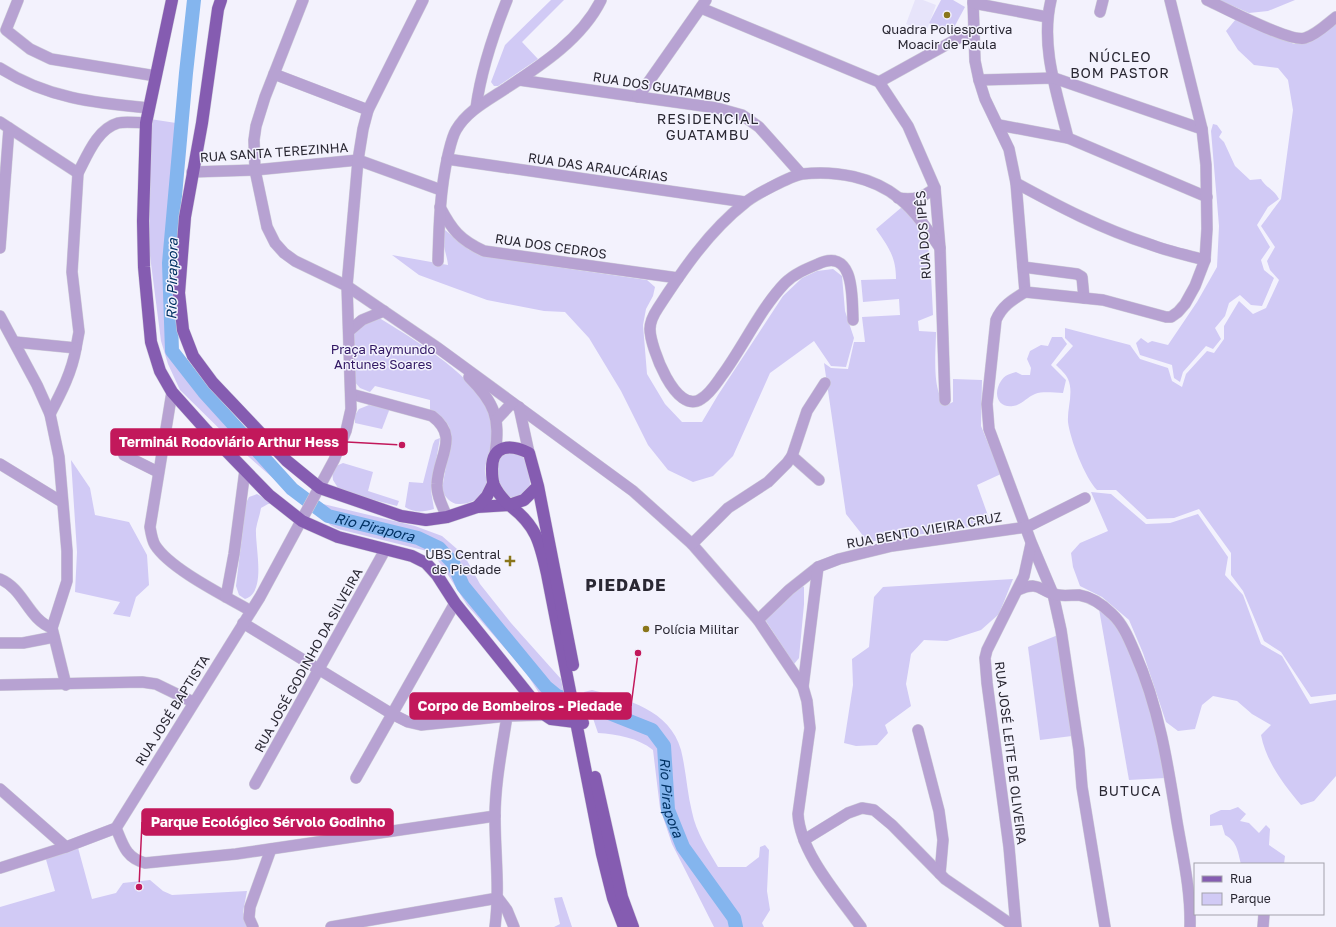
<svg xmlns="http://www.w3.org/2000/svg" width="1336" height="927" font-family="'Golos Text',sans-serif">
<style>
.built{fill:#e7e4fa}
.green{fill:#d1caf5}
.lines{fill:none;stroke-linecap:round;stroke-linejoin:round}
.river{stroke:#84b5ee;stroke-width:14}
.minor-casing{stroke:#cfced9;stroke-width:12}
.major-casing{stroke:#cfced9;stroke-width:13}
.minor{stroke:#b7a2d2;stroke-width:11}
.major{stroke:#855cb1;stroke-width:12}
.poi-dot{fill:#8a761a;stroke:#f3f2fd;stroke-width:1.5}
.labels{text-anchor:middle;stroke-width:3;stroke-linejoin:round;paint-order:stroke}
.poi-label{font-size:13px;fill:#2a2833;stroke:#f3f2fd}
.street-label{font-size:13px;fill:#2a2833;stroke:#f3f2fd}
.park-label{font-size:13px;fill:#311764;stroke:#f3f2fd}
.neighbourhood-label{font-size:14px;letter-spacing:1px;fill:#2a2833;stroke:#f3f2fd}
.water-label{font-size:14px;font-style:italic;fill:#003163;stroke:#f3f2fd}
.district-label{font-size:17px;font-weight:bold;letter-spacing:1px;fill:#2a2833;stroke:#f3f2fd}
.leader{fill:none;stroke:#c2185b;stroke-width:1.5}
.callout-dot{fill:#c2185b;stroke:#f3f2fd;stroke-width:1.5}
.callout{fill:#c2185b;stroke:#c2185b;stroke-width:1.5}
.callout-label{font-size:14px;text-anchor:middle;font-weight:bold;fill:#fff}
</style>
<rect width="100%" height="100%" fill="#f3f2fd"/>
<!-- built -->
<path class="built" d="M915,0H923L936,5L926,32L906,24Z"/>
<!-- green -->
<g class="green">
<path d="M551,0H564L522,42L538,59L498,86H494L491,82L505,45Z"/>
<path d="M941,0H953L965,7L950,35L929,23Z"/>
<path d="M1219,0H1295L1268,11L1249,13Z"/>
<path d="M1236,19L1294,44L1311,42L1336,24V694L1311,697L1281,652L1264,641L1243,591L1231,575V553L1199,509L1174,518L1147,519L1116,490H1097C1085,478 1070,439 1068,422C1067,408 1074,393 1068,379C1066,374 1060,369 1056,365L1073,346L1065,338V328L1130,345L1140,359L1168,368L1172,381L1182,387L1186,374L1207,351L1214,353L1224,339V326L1239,301L1253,314L1266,308L1279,280L1270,270L1267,261L1275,247L1261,226L1281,199L1293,110L1288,80L1278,68L1254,65L1238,50L1226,31Z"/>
<path d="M150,119L176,123L168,233L175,343L184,363L302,491L299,501L241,450L180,390L168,364L161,341L145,217Z"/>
<path d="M1213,124L1217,125L1222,132L1219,137L1224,142L1235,166L1250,180L1261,179C1266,188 1274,189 1279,199L1268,207L1257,225L1270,247L1261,260L1264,270L1274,278L1262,306L1251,305L1240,295L1229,303L1225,316L1215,328L1221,339L1213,349L1206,346L1183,372L1180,382L1174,378L1172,365L1140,355L1136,343L1141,338L1148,343L1152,341L1168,345L1197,302L1217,267L1219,226L1211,131Z"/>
<path d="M902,207L918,225L930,254L933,315L918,321L919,331L936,332C936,351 931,394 947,405L953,402V379L982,380L981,426L1001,474L977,485L991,524L868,542L846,514L824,363L831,368L848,369L854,342H865L862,317L900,315L899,299L863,302L861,280L896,279C896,257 889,248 876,229Z"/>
<path d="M445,230L468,249L481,256L647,280L655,287L653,296L646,309L643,325L647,374L665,404L682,422H702L718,395L783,296L802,278L817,271L833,269L842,276L845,311L854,338L846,367L831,366L814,341L770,373L733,456L713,476L693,482L668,470L648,445L621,391L589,338L565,312L544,311L487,300L419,275L392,255L448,265C447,253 440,243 445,230Z"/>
<path d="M376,316C412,338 466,370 488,407C496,418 494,439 490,451C489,457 485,463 485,469C484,477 491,483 485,492C480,499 467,505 458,504C451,504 446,497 442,492C443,478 453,437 449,427C446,419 438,415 430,412V400L375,386L370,392L360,388L353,380V337L355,329Z"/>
<path d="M1052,337H1062L1067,344L1051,365L1066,380L1063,393C1054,393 1043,391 1035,394C1027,397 1022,405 1013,406C997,408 993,393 1001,381C1005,375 1009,374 1016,372L1022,375H1030L1031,368L1027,359L1030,351L1041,345L1048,346Z"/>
<path d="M369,405L390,408L382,429L355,423V415L359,409Z"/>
<path d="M440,438L431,491L434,509C423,512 414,513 405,507L409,482L423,483L433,444L435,440Z"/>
<path d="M506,451L521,454C528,464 530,475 530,487C522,496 516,500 504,495L495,477L500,455Z"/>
<path d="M71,460L90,488L95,515L129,522L147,555L149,585L136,597L130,617L113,614L120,602L75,592L77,552Z"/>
<path d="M343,463L373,472L368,491L399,501L397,506L340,491L333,480L332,471L336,466Z"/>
<path d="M1091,492L1111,494L1146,524L1170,523L1198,514L1228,557L1225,575L1243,595L1261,644L1282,656L1310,704L1336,700V776L1314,801L1301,805C1283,784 1266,761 1261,735L1271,725L1252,714L1237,701L1213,696L1202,705L1195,729L1178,731L1166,722L1143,653L1129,620L1102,597L1080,586L1073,567L1071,553L1080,543L1108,531Z"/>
<path d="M257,494L274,504H268L261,508C260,515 257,522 256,529C255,548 267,592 245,599L239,595L236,586L246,503L249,497Z"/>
<path d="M319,503L415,526L442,536L464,555L480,584L511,623L561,679L567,710L561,711L553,708L539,693L525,671L467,605L443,567L431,552L338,529L330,525Z"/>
<path d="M1013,579L999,614L981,630L947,641L924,640L911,654L906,684L911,706L885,725L888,733L877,745L856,746L844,743L853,685L852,659L869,647L874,597L883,587Z"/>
<path d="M800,584L804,587V604L799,658L794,664L764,618Z"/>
<path d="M1099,609L1117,623L1143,682L1151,711L1165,778L1129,780Z"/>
<path d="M1058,635L1072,736L1040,740L1028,647Z"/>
<path d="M592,690C627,699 670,710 681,750C686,770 687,792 692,812C696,832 708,850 718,867H746L759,857L760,847L765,845L769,850L767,891L770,910L762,923L764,927H714L672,844L660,808L653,750C638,738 617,734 598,733L584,692Z"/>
<path d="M1238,807L1246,814L1240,821L1249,823L1259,833L1266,825L1270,829L1269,845L1285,856L1284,864H1241C1238,852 1237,841 1225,835L1222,825L1210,826V815L1221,810H1230Z"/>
<path d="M77,844L92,899L116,893L123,883L150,880L163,891L172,895L247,891L243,912L249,927H0V907L55,891L45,856Z"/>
<path d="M562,897L572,927H554L560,924L554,898Z"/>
</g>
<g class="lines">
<!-- river -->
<path class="river" id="s1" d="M194,0L186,73L169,263L172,351L204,392L292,489L328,516L418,538L439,548L453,563L463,586L546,687L557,696L599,709L652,730L664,746L668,810L683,847L734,918L736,927"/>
<!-- minor casing -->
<g class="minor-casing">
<g id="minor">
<path d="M18,0L6,30L30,49L51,59L156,76"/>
<path d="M303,0L265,97L256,126L254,140L255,170L267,227L275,243L284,253L295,261L347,286L438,348L633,491L692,544L758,620L803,687L807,701L810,728L798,814C800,853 839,896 861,927"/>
<path d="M973,0L975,61L979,80L985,99L1009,149L1016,183L1025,292C1012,300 1002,306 996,320L987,404L989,429L1031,542L1053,594L1061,630L1079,750L1082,787L1105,927"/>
<path d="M1051,0C1040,46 1057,93 1068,138"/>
<path d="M1207,0C1225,8 1290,43 1305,38C1316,35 1327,24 1336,17"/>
<path d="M973,3L1047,17"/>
<path d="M701,8L879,82L908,126L935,188L940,248L945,400"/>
<path d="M1100,12L1103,0"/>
<path d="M0,68C46,98 95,103 149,108"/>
<path d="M274,74L368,110"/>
<path d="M519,80L717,108L742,115L759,127L801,174"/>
<path d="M979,80L1054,78L1202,129"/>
<path d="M879,82L973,30"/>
<path d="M638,97L706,0"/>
<path d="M476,108C481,70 493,35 507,0"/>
<path d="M0,122L78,173C87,156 97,129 118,123C126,121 138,123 146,123"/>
<path d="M999,125L1068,138L1207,197"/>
<path d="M447,159L745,202"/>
<path d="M192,172L255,170L358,160L441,190"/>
<path d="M1016,183C1058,206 1102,229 1149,244C1167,251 1186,255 1205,260"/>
<path d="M898,198C915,200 922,198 935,188"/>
<path d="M440,207C452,230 460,240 484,251L678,278"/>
<path d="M0,248L9,128"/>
<path d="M438,261C439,225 440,190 448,155C450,147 452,137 456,130C467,111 487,101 505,89C540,66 582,39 601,0"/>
<path d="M1023,267L1077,274L1082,277L1084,298"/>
<path d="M1025,292L1103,300L1166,317H1171L1178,312L1185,304L1195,286L1205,260L1207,229L1206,165L1202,129L1170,0"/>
<path d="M0,316L37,385L50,414L59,457L67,551V581L52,628L66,685"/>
<path d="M853,320C852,298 855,247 818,264C806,269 794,274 785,283C761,308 744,345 723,374C717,382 711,393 701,399C676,416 650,347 650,329C650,321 654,314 658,308C682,271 709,231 745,203C754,195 791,176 802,174C836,170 873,177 899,198C916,212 928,230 940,248"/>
<path d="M349,331L362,320L384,311"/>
<path d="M15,342L76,348L79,332L72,272L78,173"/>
<path d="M469,377C494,402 501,418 495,454"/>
<path d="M172,392L150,527C151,533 152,540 155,545C170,569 225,596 251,611"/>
<path d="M351,394L432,416C460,437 438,456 437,484C436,495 443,507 447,517"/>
<path d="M519,407L529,453"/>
<path d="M50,414C61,393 72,372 76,348"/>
<path d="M497,419L512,403"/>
<path d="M124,455L158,472"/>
<path d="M792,456L819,480"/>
<path d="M0,464L62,502"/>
<path d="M692,544L728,508L768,482L787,463L792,456L807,411L825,383"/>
<path d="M0,579C24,589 28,619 52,628"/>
<path d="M1018,590C1041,580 1039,592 1058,595C1065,596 1071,595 1079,595C1091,597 1103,605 1112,614C1123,624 1129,639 1135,653C1159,707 1168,765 1177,822C1183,857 1191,891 1190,927"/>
<path d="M226,597L234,554L245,470"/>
<path d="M758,620L789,590L818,567L839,559L892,546L1027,527L1085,498"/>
<path d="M243,623L392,714L408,722L421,725L507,716L545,715"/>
<path d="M0,643H23L54,637"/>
<path d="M0,685L142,682L156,684L193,702"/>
<path d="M803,687L818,567"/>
<path d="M918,730L939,811L943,840L940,874"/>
<path d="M356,778L455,603"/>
<path d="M255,784L385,550"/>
<path d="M0,789L66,847"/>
<path d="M116,828C123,845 126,858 145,863L236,854L495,816"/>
<path d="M804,840L848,813L862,808L874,810L892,825L945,879L1015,927"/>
<path d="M0,868L66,847L116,828L260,597L334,460L346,431L351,409L347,286L358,160L363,129L368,110L423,0"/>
<path d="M253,927L249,918L250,907L271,849"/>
<path d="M331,927L498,898L507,910L514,927"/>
<path d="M495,927C500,888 495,855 495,817C495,783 502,749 507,716"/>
<path d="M1016,927L1009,847L987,683L985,658L987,650L1024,576L1031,544"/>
<path d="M1263,927L1264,914"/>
</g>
</g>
<!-- major casing -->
<g class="major-casing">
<g id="major">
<path d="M172,0L146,123L143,221L144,267L151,342L160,371L172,392L207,431L269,495L302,521L338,537L412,556L426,563L437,575L455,603L545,715L551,719L583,723"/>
<path d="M221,0L218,9L202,123L185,217L179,293L183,330L193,356L213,383L287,461L320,488L401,516L426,520L447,517L477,507L509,505C536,525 540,542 547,574L602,854L613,898L624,927"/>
<path d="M538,486L524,500L509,505C503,499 497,492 494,485C492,480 492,474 492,469C492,444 511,444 529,453L538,486L573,665"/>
<path d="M477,507L487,496L493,484"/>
<path d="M595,777L622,897L633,927"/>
</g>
</g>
<!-- minor -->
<use href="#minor" class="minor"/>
<!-- major -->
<use href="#major" class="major"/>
</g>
<!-- markers -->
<g class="poi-dot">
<circle cx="947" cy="15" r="4"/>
<path d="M508 555h4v4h4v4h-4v4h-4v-4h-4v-4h4z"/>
<circle cx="646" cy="629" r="4"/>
</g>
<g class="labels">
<!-- poi labels -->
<g class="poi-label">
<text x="947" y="34">Quadra Poliesportiva<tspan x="947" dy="15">Moacir de Paula</tspan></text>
<text x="501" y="559" text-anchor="end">UBS Central<tspan x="501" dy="15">de Piedade</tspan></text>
<text x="654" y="634" text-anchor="start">Polícia Militar</text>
</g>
<!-- street labels -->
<g class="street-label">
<text transform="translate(662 87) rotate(9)" y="5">RUA DOS GUATAMBUS</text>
<text transform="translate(274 152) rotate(-4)" y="5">RUA SANTA TEREZINHA</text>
<text transform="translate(598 167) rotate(8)" y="5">RUA DAS ARAUCÁRIAS</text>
<text transform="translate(923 235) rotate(-94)" y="5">RUA DOS IPÊS</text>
<text transform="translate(551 246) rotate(8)" y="5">RUA DOS CEDROS</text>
<text transform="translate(924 530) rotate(-10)" y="5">RUA BENTO VIEIRA CRUZ</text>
<text transform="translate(308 660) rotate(-61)" y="5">RUA JOSÉ GODINHO DA SILVEIRA</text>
<text transform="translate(172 710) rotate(-58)" y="5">RUA JOSÉ BAPTISTA</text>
<text transform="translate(1011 753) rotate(83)" y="5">RUA JOSÉ LEITE DE OLIVEIRA</text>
</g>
<!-- park labels -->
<g class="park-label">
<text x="383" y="354">Praça Raymundo<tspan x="383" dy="15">Antunes Soares</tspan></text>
</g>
<!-- neighbourhood labels -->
<g class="neighbourhood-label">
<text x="1120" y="62">NÚCLEO<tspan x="1120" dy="16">BOM PASTOR</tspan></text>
<text x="708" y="124">RESIDENCIAL<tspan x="708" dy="16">GUATAMBU</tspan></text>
<text x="1130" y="796">BUTUCA</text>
</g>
<!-- water labels -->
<g class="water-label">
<text transform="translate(172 279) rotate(-89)" y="5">Rio Pirapora</text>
<text dy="5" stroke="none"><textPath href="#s1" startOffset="628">Rio Pirapora</textPath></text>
<text dy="5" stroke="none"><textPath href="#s1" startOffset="1060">Rio Pirapora</textPath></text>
</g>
<!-- district labels -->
<g class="district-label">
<text x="626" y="591">PIEDADE</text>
</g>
</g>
<!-- callouts -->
<path class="leader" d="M402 445L347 442M638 653L631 706M139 887L142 822"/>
<g class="callout-dot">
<circle cx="402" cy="445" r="4"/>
<circle cx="638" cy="653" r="4"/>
<circle cx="139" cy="887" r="4"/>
</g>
<g class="callout">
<rect x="111" y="429" width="236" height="26" rx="4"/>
<rect x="410" y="693" width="221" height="26" rx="4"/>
<rect x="142" y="809" width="251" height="26" rx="4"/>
</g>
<g class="callout-label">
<text x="229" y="447">Terminál Rodoviário Arthur Hess</text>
<text x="520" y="711">Corpo de Bombeiros - Piedade</text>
<text x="268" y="827">Parque Ecológico Sérvolo Godinho</text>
</g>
<!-- legend -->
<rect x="1194" y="863" width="130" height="52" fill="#f3f2fd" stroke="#a3a1ac"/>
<rect x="1202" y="876" width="20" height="6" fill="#855cb1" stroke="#a3a1ac"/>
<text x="1230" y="883" font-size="12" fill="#2a2833">Rua</text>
<rect x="1202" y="893" width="20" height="12" fill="#d1caf5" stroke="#a3a1ac"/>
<text x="1230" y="903" font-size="12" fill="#2a2833">Parque</text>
</svg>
